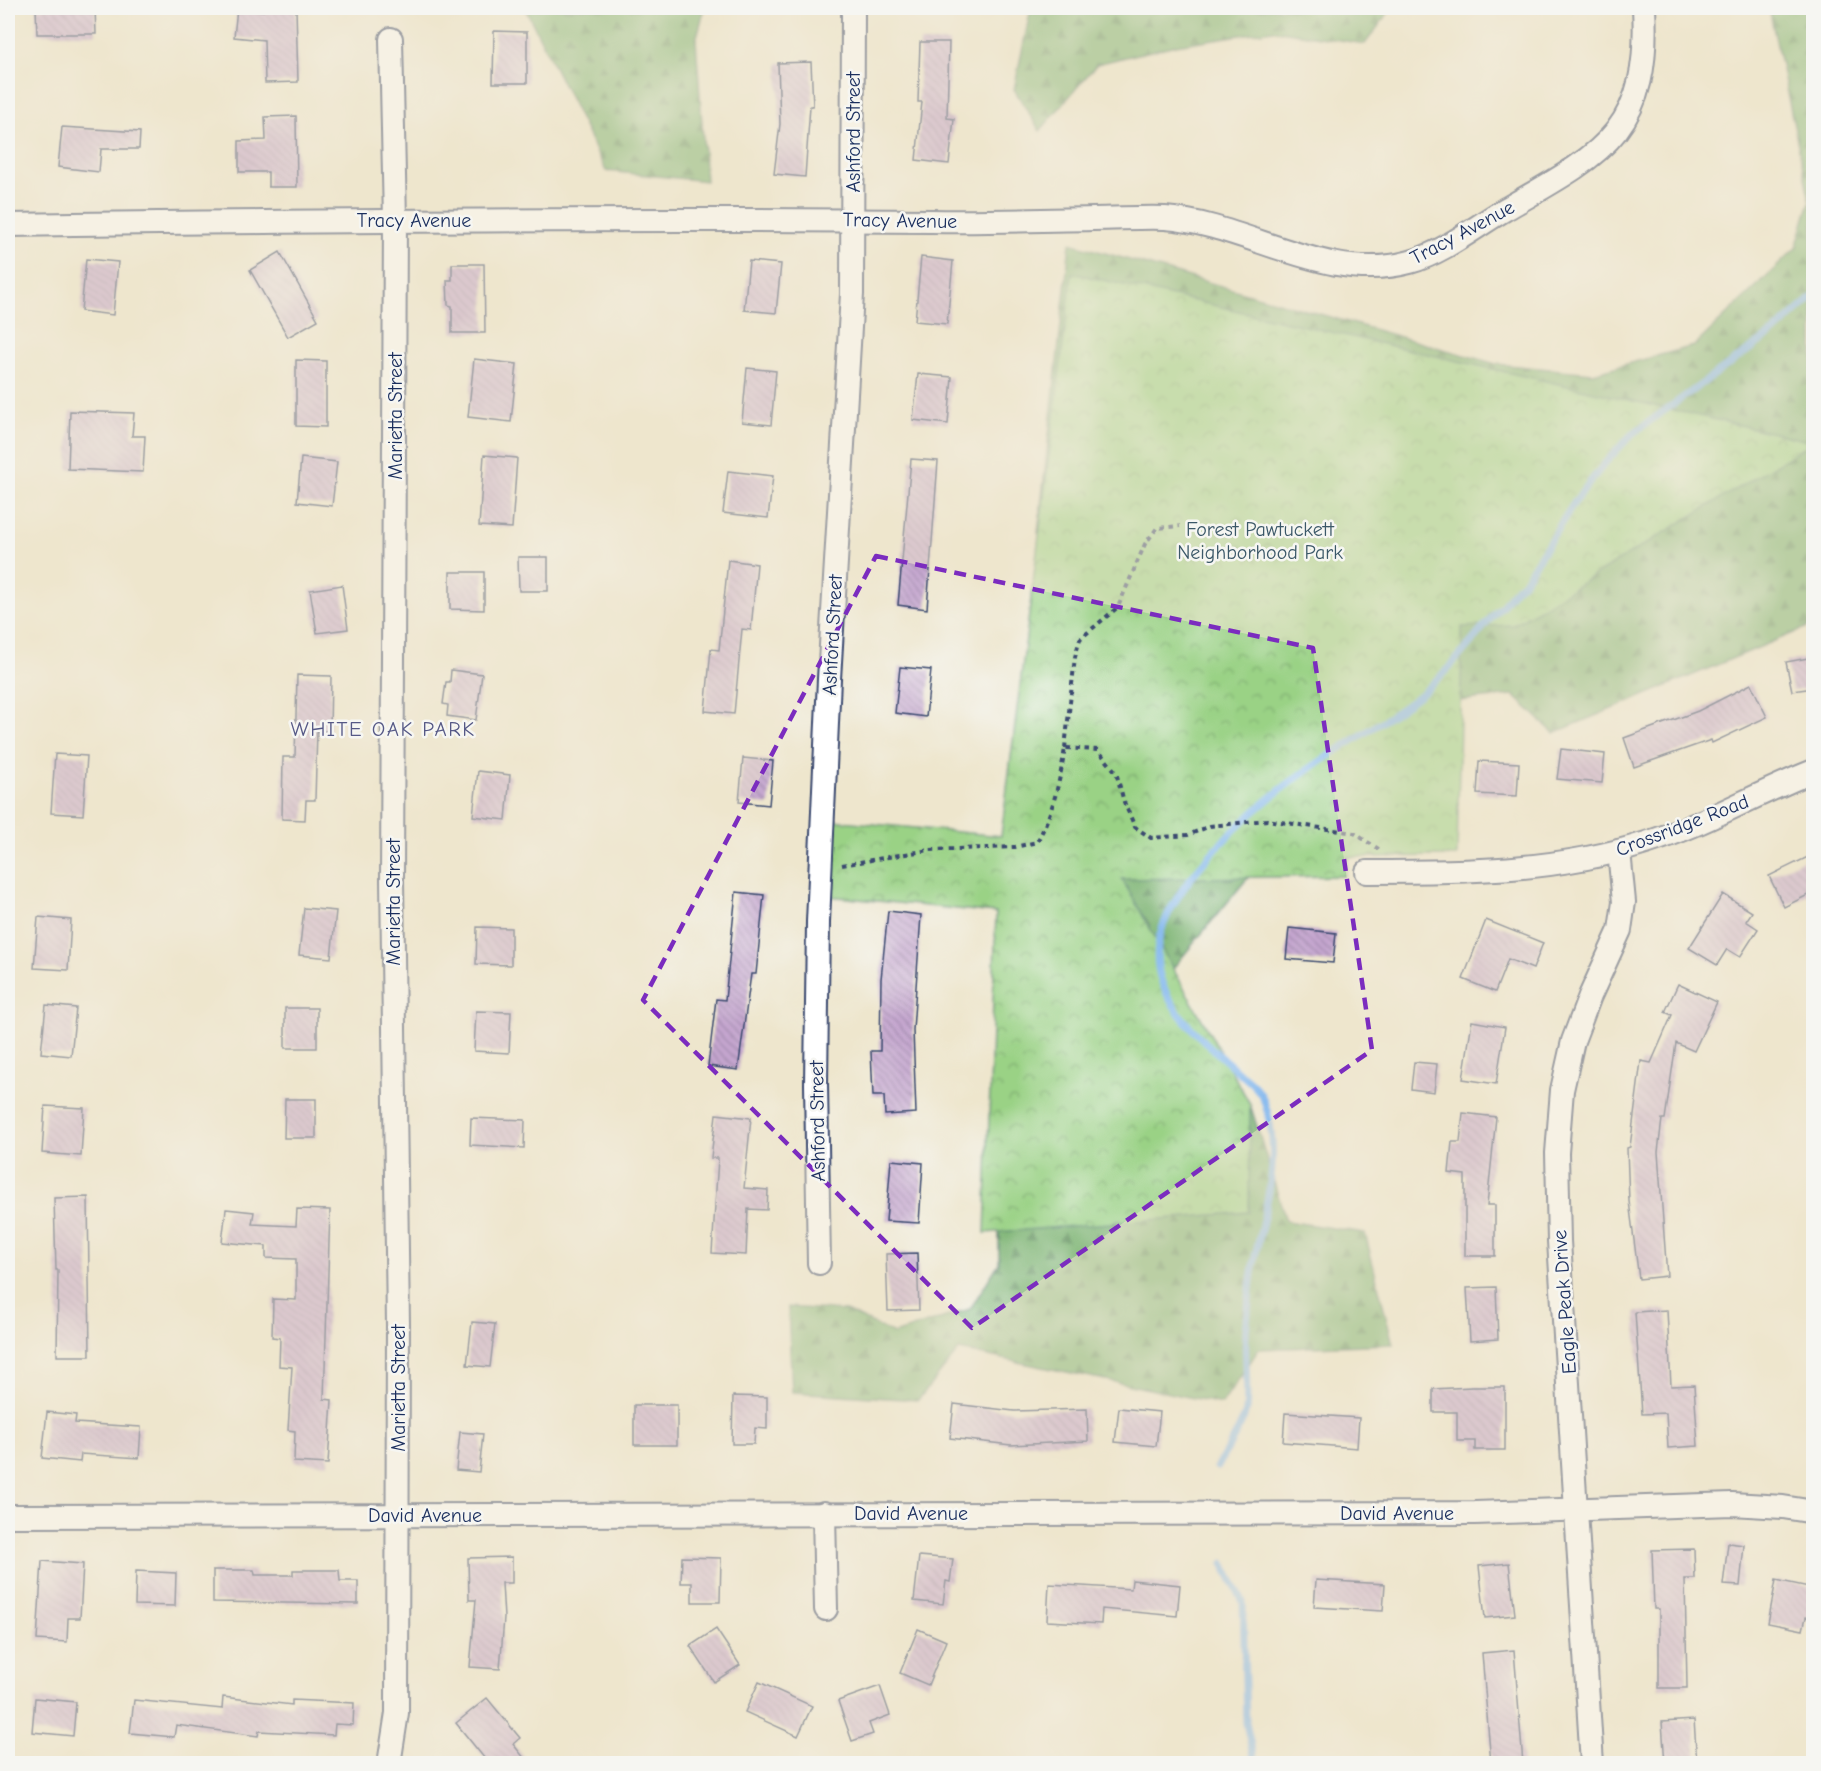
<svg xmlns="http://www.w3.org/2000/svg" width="1821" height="1771" font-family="'Comic Neue',sans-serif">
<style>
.forest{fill:url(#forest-firs);stroke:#4b7268;stroke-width:1.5}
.park{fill:url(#park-crowns);stroke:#5a8072;stroke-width:1.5}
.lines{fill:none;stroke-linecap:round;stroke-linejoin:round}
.stream{stroke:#7fb6ee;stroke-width:7}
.building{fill:url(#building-back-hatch)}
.street-casing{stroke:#3b4a6f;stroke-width:26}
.path{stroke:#3b4a6f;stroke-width:4;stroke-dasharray:4.5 4.5;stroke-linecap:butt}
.street{stroke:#fff;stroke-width:22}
.marked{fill:none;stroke:#7b2cbf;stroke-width:4.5;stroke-dasharray:12 8;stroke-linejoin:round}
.labels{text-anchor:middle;stroke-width:5;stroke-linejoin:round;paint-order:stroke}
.street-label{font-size:20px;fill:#1b2f5e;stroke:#f6f6f2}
.park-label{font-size:20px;fill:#3b5868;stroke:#f6f6f2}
.neighbourhood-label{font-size:21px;letter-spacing:1.5px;fill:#565986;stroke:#f6f6f2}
</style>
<defs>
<pattern id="forest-firs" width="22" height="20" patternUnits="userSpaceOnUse" patternTransform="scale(1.5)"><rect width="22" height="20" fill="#7bb472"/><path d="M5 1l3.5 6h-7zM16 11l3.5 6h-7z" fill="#649361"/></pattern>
<pattern id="park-crowns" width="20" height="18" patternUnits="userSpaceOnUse" patternTransform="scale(1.5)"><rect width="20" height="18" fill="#9ad285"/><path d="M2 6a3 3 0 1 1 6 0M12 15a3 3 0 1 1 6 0" fill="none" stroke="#7dab70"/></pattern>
<pattern id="building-back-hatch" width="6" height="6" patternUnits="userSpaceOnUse" patternTransform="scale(1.5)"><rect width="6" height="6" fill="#c5a6cf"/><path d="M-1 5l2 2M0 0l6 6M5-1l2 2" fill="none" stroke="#9f88ab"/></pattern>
</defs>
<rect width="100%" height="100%" fill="#f6f6f2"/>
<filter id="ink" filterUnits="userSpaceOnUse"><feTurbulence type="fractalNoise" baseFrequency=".0167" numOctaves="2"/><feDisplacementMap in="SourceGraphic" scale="12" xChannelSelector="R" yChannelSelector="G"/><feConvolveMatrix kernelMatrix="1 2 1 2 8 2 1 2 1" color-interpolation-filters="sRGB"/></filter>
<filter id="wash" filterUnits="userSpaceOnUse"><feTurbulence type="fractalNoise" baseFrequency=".008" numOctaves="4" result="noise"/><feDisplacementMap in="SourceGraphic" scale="24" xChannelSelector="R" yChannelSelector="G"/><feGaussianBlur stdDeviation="1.35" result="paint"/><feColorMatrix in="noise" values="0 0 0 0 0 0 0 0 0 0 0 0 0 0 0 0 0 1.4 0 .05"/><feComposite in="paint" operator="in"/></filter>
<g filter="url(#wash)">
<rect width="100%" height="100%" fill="#eee6cd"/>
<!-- forest -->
<g class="forest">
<path d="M525,8H705L696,40L706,181L606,171Z"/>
<path d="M1031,8H1392L1365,44L1273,30L1176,45L1097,64L1040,131L1014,89Z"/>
<path d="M1769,8H1813V625L1554,733L1513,695L1440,703L1265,857L1164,979L1250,1104L1286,1221L1365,1233L1393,1344L1259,1349L1222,1404L959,1350L918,1400L792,1392L788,1307L846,1311L894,1334L970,1309L999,1263L997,912L1062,544L1038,533L1070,243L1496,364L1593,373L1694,346L1796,248L1810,201Z"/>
</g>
<!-- park -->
<path class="park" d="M1072,273L1813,442L1513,625L1462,627L1457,856L1348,857L1345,876L1122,879L1250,1104L1249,1212L985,1233L996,913L828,896L831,820L1001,836Z"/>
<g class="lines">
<!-- stream -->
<g class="stream">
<path d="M1217,1467C1225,1452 1243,1426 1246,1410C1249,1385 1244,1357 1246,1331C1249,1307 1249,1281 1255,1257C1266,1204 1283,1155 1264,1101C1260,1088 1246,1079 1236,1070C1198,1036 1144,993 1160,935C1176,878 1254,807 1302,774C1341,746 1383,724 1421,694C1450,670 1472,641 1496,612C1507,604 1511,589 1523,583L1576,500L1605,463L1632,434L1774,332L1814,296"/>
<path d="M1223,1563L1243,1602L1246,1723L1255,1764"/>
</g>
</g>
<g id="blocks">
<!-- building -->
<g class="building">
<path d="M36,8H95L96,34H37Z"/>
<path d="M237,8L263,11V8H296L298,82L265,83L264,40L234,37Z"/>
<path d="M494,31L527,32V83H493Z"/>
<path d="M920,42H949L947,118L954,119L949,164L916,160L922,102H918Z"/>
<path d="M811,62L813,106H810L805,177L774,174L780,124L778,63Z"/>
<path d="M296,116L297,187H268V172H239V141L266,140L265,117Z"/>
<path d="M62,127L140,132L139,149H101L99,172L58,167Z"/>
<path d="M280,252L318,320L288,337L250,270Z"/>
<path d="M921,257L953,261L947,324L915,321Z"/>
<path d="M86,259L118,262L113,315L81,311Z"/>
<path d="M749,261L781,264L776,313L744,310Z"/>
<path d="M452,264H484L485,333H452V306L448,305L447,280H452Z"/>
<path d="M474,359L517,364L511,422L468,417Z"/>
<path d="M296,360L326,361V427L296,426Z"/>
<path d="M747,368L776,371L771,425L742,422Z"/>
<path d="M918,374L952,377L948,424L913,420Z"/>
<path d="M70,411L134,413L132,436H145L143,472L68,469Z"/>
<path d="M484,455L517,458L512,528L479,526Z"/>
<path d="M301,458L337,462L332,506L297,502Z"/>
<path d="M911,459L938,461L927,609L898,605Z"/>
<path d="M728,471L773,476L768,518L723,513Z"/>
<path d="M518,557H548V591H519Z"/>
<path d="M728,560L757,564L751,630L742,629L734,714L705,711L711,649L719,650Z"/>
<path d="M450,572H484V610L450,609Z"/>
<path d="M342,585L348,629L317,633L310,590Z"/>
<path d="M1814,657V688L1792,691L1786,662Z"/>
<path d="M900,667L931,670L926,717L895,713Z"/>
<path d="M451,670L482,674L476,720L447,716L448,705L443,704L446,682H450Z"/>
<path d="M297,675L331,676L330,731H317L315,800H306L305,820L282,819L283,757H295Z"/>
<path d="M1751,684L1767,717L1712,743L1711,740L1634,767L1624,738L1698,711Z"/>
<path d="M1561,749L1605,754L1602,783L1557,779Z"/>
<path d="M55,754L87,756L83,815L51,813Z"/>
<path d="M743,758L773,761L769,805L739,802Z"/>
<path d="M1479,761L1519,763L1517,796L1477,794Z"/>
<path d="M478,771L510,775L506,820L473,816Z"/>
<path d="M1814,854V892L1784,907L1769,876Z"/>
<path d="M736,892L764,895L756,974H751L738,1070L708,1066L716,999L725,1000Z"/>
<path d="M1723,894L1752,912L1746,921L1758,929L1740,957L1727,949L1717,965L1689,948Z"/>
<path d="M304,908L336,911L331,958L299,955Z"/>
<path d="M888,911L921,915L913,1030L916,1113L885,1115L884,1096H873L871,1051H880L881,979Z"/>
<path d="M38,917L71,920L68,970L34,968Z"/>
<path d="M1486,920L1543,943L1533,969L1508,959L1495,992L1463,979Z"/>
<path d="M477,927L511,928V965L476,964Z"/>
<path d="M1289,928L1336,933L1333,963L1286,959Z"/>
<path d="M1678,984L1717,1002L1694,1051L1676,1043L1665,1119H1662L1658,1152L1667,1276L1639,1279L1629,1201L1627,1148L1630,1147L1641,1061L1651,1063L1672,1015L1665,1012Z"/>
<path d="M46,1005L76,1008L71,1056L41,1053Z"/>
<rect x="285" y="1008" width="32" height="40"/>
<path d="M476,1011L511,1012L509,1053L474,1051Z"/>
<path d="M1472,1021L1505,1027L1496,1084L1463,1079Z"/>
<path d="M1414,1062L1437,1064L1434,1092L1411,1089Z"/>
<path d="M285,1099H316V1138H284Z"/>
<path d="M45,1106L84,1108L81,1156L42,1153Z"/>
<path d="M1463,1113L1496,1117L1487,1205H1495V1256H1465V1175L1449,1173L1452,1142H1460Z"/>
<path d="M716,1114L751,1118L744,1188L768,1190L767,1210L748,1209L746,1255L712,1253L718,1158H711Z"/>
<path d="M471,1118L525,1120L524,1148L470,1145Z"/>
<path d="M891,1160L923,1163L919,1223L886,1221Z"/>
<path d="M88,1197L90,1356H57L58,1270H56L54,1198Z"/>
<path d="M226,1209L254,1212L252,1224L296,1226L297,1209L330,1210L324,1399L332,1400L328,1464L294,1462L295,1431L288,1430L292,1367L279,1366L280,1338L272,1337L273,1299L296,1300V1259L266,1258V1246L222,1242Z"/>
<path d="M917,1253L919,1310L888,1311L886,1254Z"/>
<path d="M1496,1287L1498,1339L1470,1341L1467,1288Z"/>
<path d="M1667,1310L1671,1386L1694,1385L1698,1446L1668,1448L1666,1413L1642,1414L1635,1312Z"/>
<path d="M472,1322L495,1324L490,1367L467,1365Z"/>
<path d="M1472,1387H1505V1450H1475V1441H1457V1412H1433V1389Z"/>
<path d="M733,1396L767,1397V1429L755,1428L754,1444H732Z"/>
<path d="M954,1404L1014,1411L1087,1409L1088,1441L1011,1445L950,1438Z"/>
<rect x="634" y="1405" width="43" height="40"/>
<path d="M1119,1408L1160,1412L1156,1446L1115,1442Z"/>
<path d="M47,1412L76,1415L75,1423L141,1427L139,1458L81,1454L80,1462L42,1458Z"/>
<path d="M1285,1413L1359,1418L1357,1448L1283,1442Z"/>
<path d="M460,1432L483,1434L479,1472L456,1470Z"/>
<path d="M1728,1543L1744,1545L1740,1586L1723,1585Z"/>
<path d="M1694,1549L1695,1579H1685L1687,1688H1659V1609H1654L1652,1550Z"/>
<path d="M919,1556L953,1559L950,1582L946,1581L943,1604L914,1601Z"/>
<path d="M512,1557V1583H502L504,1618L500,1669L470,1667L476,1600H469L468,1558Z"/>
<path d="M682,1557L721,1558L720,1602H692V1583H681Z"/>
<path d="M42,1561L83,1564L80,1618H68L67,1642L37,1640Z"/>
<path d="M1509,1563L1515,1615L1485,1618L1479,1566Z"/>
<path d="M213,1570H254L255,1575H293V1570H339L340,1581H358V1604L213,1602Z"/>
<path d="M136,1571L176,1573L175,1606L135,1605Z"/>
<path d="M1132,1580L1180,1585L1177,1616L1102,1609L1101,1624L1047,1621L1049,1584L1131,1589Z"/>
<path d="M1316,1580L1385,1584L1383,1611L1314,1607Z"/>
<path d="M1776,1580L1814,1588V1618L1806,1617L1803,1630L1768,1623Z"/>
<path d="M716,1629L740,1665L714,1682L690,1646Z"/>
<path d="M918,1629L946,1641L928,1685L900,1673Z"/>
<path d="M1514,1650L1523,1764H1491L1482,1653Z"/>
<path d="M759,1682L812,1706L798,1736L745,1712Z"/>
<path d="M880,1686L890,1715L869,1723L873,1734L852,1741L838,1701Z"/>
<path d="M223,1697L292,1705V1700L354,1703L353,1725L335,1724L334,1735L259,1731L258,1736L176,1725L174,1737L130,1733L134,1700L222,1709Z"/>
<path d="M35,1698L76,1702L73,1736L32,1732Z"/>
<path d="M487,1698L520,1738L513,1744L529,1764H489L456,1723Z"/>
<path d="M1694,1720L1697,1764H1665L1662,1722Z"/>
</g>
</g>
</g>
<g filter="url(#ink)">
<use href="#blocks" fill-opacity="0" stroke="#3b4a6f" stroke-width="1.5"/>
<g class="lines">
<!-- street casing -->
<g class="street-casing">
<g id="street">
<path d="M8,225C316,221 624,218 932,221C986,222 1040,220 1093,219C1117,219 1142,217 1165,218C1247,224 1326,285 1410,262C1443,253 1475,227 1504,210C1602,154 1651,132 1644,8"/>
<path d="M1367,872C1461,872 1556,872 1646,843C1704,825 1757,793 1814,771"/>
<path d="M819,1263L816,1084L818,922L829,679L852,294L853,8"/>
<path d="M824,1513L826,1609"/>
<path d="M8,1516L1475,1513L1732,1504L1783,1507L1814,1512"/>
<path d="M389,1764L397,1713L398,1325L392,879L395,220L391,39"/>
<path d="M1592,1764L1559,1241L1557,1153L1562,1090L1573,1041L1590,996L1620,930L1624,902L1619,851"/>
</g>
</g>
<!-- path -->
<g class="path">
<path d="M1065,748L1075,657L1080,639L1118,607L1145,544L1157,528L1180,526"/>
<path d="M842,865L929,850L1015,847L1037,842C1053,812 1060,781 1065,748L1098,750L1116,772L1124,802L1135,827L1151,838L1188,835L1210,826L1267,820L1354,833L1380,850"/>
</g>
<!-- street -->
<use href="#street" class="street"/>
</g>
</g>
<!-- marked area -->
<path d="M0 0H1821V1771H0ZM876,556L1313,648L1372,1050L972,1328L643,1000Z" fill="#eee6cd" fill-opacity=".55" fill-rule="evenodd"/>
<path class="marked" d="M876,556L1313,648L1372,1050L972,1328L643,1000Z"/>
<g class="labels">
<!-- street labels -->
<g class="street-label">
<text transform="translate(853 132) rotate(-90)" y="7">Ashford Street</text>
<text x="414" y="227">Tracy Avenue</text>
<text transform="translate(900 220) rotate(1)" y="7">Tracy Avenue</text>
<text transform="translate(1462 232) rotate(-28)" y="7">Tracy Avenue</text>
<text transform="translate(395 416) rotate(-90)" y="7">Marietta Street</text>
<text transform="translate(832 635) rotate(-87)" y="7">Ashford Street</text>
<text transform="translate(1682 825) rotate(-21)" y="7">Crossridge Road</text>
<text transform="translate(393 902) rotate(-90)" y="7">Marietta Street</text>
<text transform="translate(817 1121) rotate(-91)" y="7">Ashford Street</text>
<text transform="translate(1564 1302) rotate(-94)" y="7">Eagle Peak Drive</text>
<text transform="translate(398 1388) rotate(-90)" y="7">Marietta Street</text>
<text x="911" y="1520">David Avenue</text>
<text x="1397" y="1520">David Avenue</text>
<text x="425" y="1522">David Avenue</text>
</g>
<!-- park labels -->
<g class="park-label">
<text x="1260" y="536">Forest Pawtuckett<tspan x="1260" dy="23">Neighborhood Park</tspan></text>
</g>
<!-- neighbourhood labels -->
<g class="neighbourhood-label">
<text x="383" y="736">WHITE OAK PARK</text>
</g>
</g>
<!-- margin -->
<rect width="1821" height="1771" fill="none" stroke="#f6f6f2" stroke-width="30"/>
</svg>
